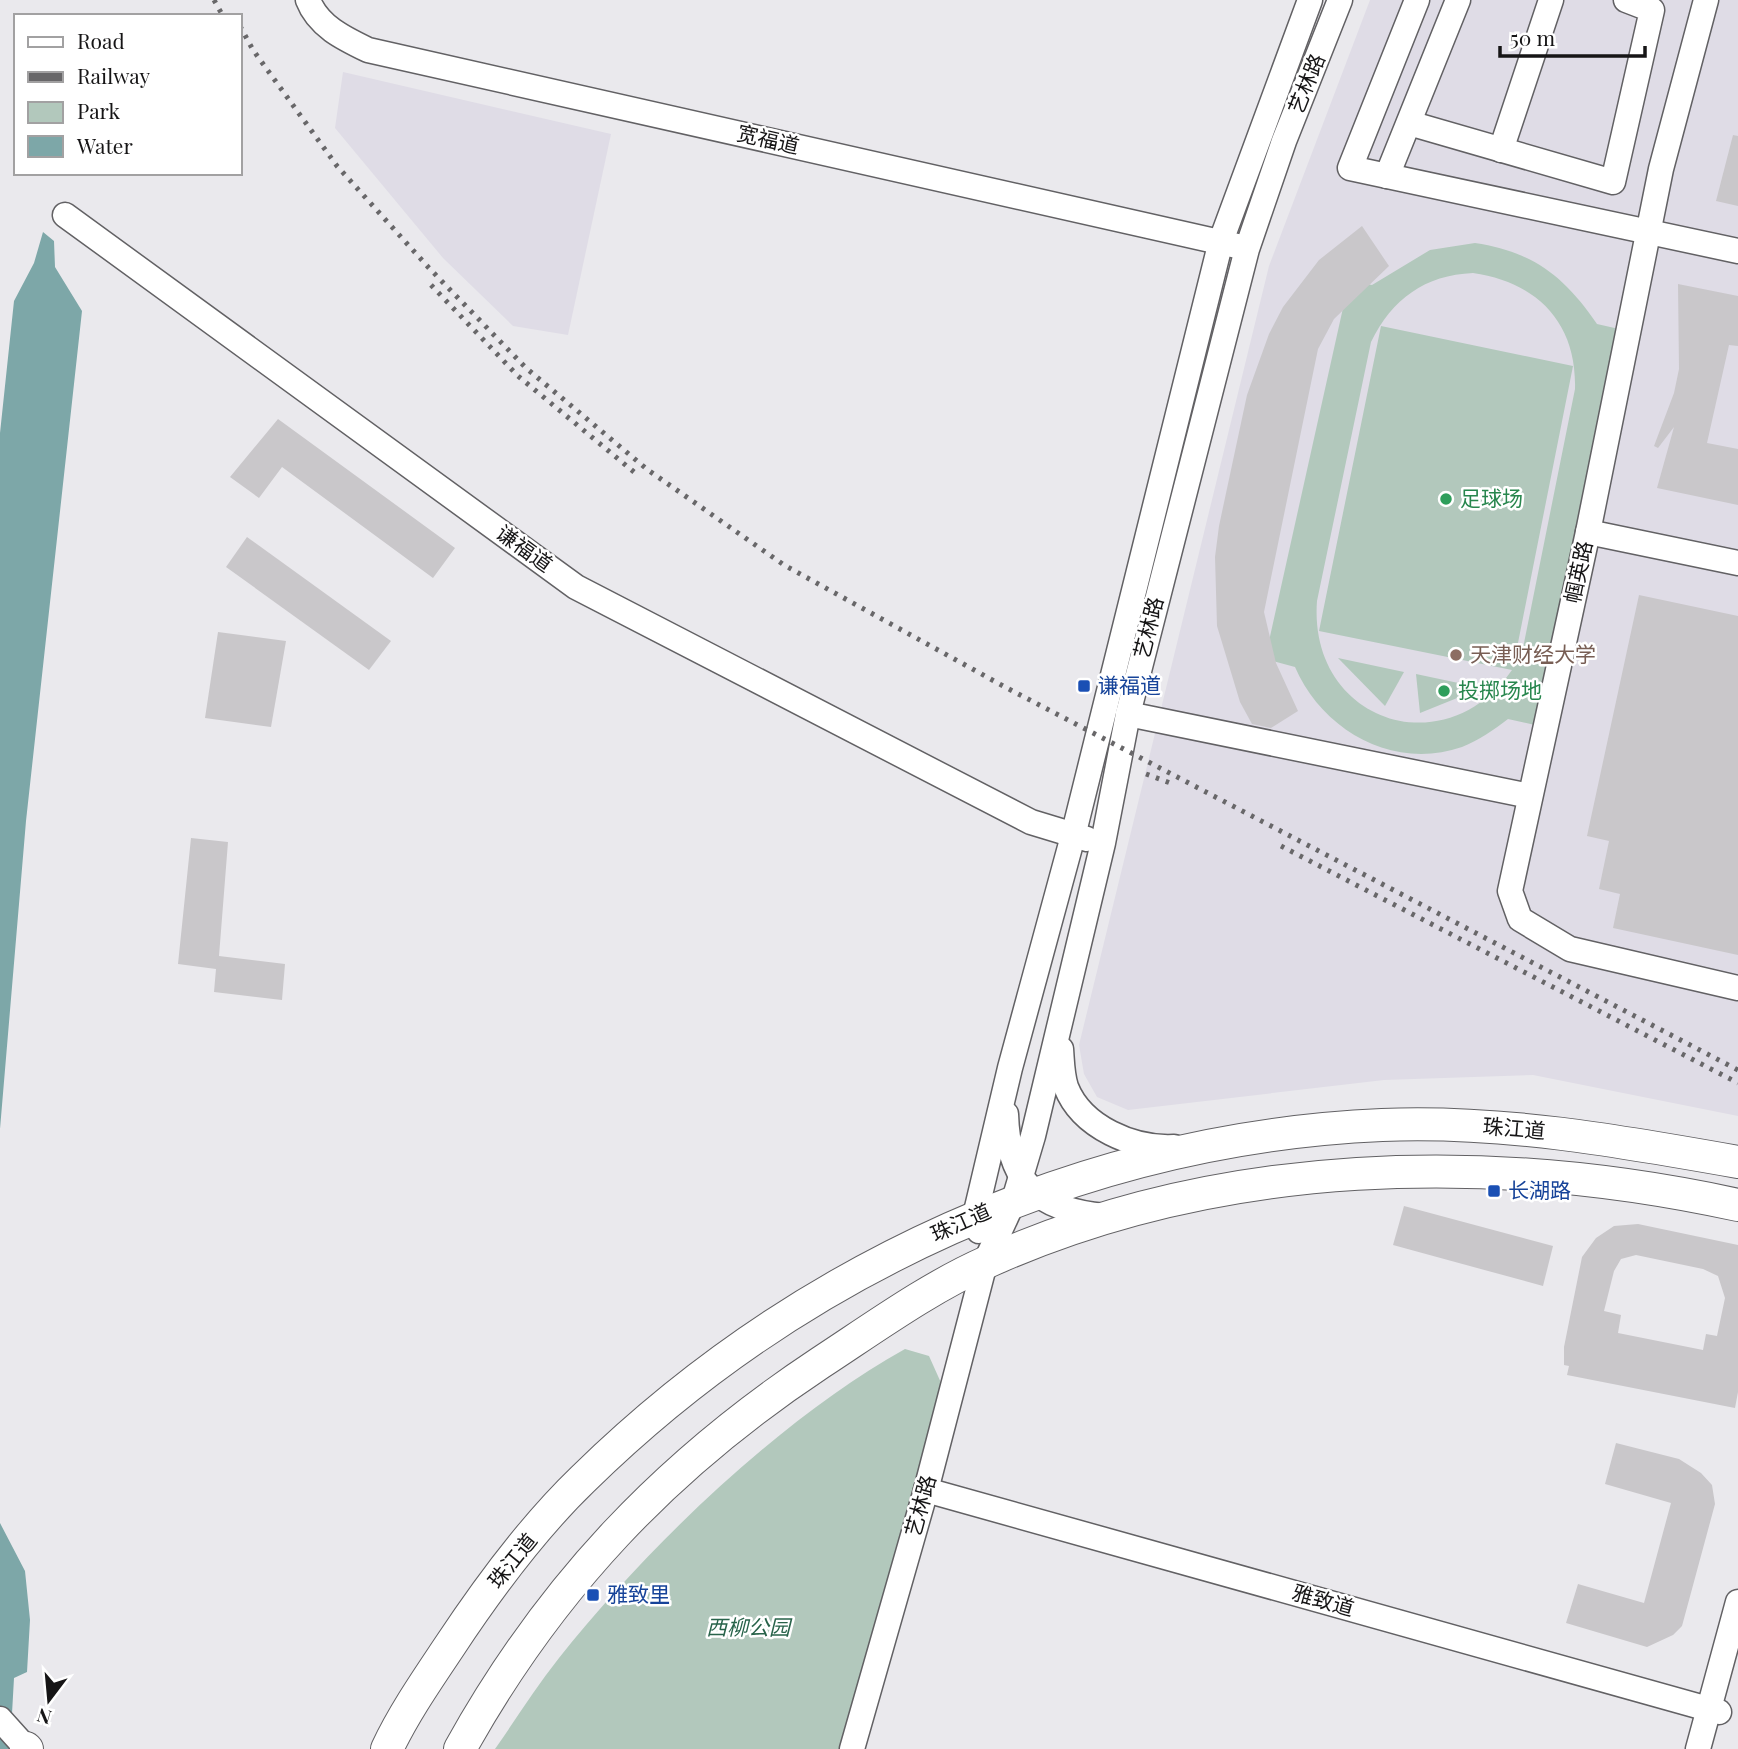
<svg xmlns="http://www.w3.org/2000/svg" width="1738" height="1749" font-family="'Playfair Display','Noto Sans SC',serif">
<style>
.built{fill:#dfdce6}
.green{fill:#b2c8bc;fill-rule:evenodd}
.water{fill:#7da7a8}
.building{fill:#c9c7ca;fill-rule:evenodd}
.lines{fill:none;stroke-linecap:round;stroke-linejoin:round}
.minor-casing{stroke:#626164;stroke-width:27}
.major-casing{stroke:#626164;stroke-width:34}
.minor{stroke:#fff;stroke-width:24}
.major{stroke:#fff;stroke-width:32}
.rail{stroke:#686769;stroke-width:5;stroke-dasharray:3.5 7;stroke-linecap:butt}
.leisure-dot{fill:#2e9e5b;stroke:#fff;stroke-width:2.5}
.education-dot{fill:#8d6e63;stroke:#fff;stroke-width:2.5}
.transit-dot{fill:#1a4fb4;stroke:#fff;stroke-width:2.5}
.labels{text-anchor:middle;stroke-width:5;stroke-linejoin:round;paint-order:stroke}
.street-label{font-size:21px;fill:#161516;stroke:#fff}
.leisure-label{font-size:21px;fill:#27864d;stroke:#fff;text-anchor:start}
.education-label{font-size:21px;fill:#785e54;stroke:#fff;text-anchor:start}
.transit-label{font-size:21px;fill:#164399;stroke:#fff;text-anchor:start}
.park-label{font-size:21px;font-style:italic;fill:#28634a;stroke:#fff}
</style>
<rect width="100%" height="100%" fill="#eae9ed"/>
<!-- built -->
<g class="built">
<path d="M1370,0H1738V1116L1533,1075L1384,1080L1128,1110L1097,1097L1084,1074L1079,1045L1269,266Z"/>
<path d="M343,72L611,134L568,335L513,326L443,258L335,128Z"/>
</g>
<!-- green -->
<g class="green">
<path d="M1475,243C1533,252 1564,276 1597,324L1619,329L1535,725L1508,719C1494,730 1479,740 1462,747C1393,771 1322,730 1295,667L1265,659L1349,281L1372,285L1430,250ZM1473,273C1536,282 1577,322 1575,389L1522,653L1513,668L1573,366L1381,326L1319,631L1512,670C1444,768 1308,720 1317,601L1371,342C1392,299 1425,275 1473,273Z"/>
<path d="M1338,658L1404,672L1385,706Z"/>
<path d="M1416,674L1482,688L1420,713Z"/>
<path d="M905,1349L929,1356L942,1385L841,1749H495C516,1719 536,1687 559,1658C647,1547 781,1418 905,1349Z"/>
</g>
<!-- water -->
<g class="water">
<path d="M43,232L54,241L55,267L82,311L26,821L0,1129V433L14,301L34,263Z"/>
<path d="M0,1523L25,1571L30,1620L27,1672L14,1678L10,1749H0Z"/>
</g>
<!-- building -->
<g class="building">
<path d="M1733,135L1738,136V206L1716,201Z"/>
<path d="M1362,226L1389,266L1334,319L1318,349L1264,612L1276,663L1298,711L1271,728L1252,724L1240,702L1217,626L1215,557L1219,526L1247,395L1269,334L1283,307L1319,260Z"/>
<path d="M1678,284L1738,296V346L1729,345L1707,443L1738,449V505L1657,488L1674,427L1658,448L1654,446L1674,393L1679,369Z"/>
<path d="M278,419L455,548L433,578L282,467L259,498L230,477Z"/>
<path d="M247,537L391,641L369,670L226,567Z"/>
<path d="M1639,595L1738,616V955L1613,928L1620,894L1599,889L1609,841L1587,836Z"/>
<path d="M218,632L286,641L271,727L205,718Z"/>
<path d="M191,838L228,842L219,956L285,964L282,1000L214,992L216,969L178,964Z"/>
<path d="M1404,1206L1553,1246L1543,1286L1393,1245Z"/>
<path d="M1638,1224L1738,1245V1392L1735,1408L1567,1375L1569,1366L1564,1365V1347L1582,1257L1596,1238L1614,1226ZM1636,1255L1703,1269L1718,1276L1725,1298L1717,1336L1706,1334L1703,1350L1618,1333L1621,1315L1604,1311L1614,1271L1621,1259Z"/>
<path d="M1616,1443L1679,1459L1701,1473L1712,1485L1715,1504L1682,1626L1673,1635L1647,1647L1566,1623L1578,1584L1644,1603L1671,1503L1605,1484Z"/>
</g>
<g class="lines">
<!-- minor casing -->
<g class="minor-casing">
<g id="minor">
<path d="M308,0C318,26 343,38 368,50L1237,246"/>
<path d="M1417,0L1350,168L1738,251"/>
<path d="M1706,0L1661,169L1588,532L1510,891L1520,919L1570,949L1738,988"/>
<path d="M1409,123L1613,182L1652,10L1626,0"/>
<path d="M1501,150L1551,0"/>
<path d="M1387,176L1458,0"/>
<path d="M65,215L576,587L1031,822L1087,839"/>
<path d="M1588,532L1738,563"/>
<path d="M1128,714L1530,796"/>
<path d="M1061,1049C1062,1062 1062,1075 1066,1087C1082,1128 1134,1149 1174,1147"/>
<path d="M1006,1114C1008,1182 1037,1210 1105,1216"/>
<path d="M979,1231L975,1216L1010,1068L1073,836L1221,241L1310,0"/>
<path d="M926,1490L1719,1712"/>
<path d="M0,1719L27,1749"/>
<path d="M852,1749L926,1490L985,1263L1014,1200L1033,1136L1103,843L1128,714L1247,249L1284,141L1340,0"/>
<path d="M1698,1749L1738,1602"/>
</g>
</g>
<!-- major casing -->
<g class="major-casing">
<g id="major">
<path d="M26,1748L27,1749"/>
<path d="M387,1749C404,1713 427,1680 449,1647C488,1588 532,1528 583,1479C796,1270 1083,1138 1382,1125C1502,1120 1620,1141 1738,1162"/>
<path d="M460,1749C550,1587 666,1465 820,1363C872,1329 930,1287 987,1262C1221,1157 1490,1151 1738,1205"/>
</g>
</g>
<!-- minor -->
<use href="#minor" class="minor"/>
<!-- major -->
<use href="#major" class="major"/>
<!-- rail -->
<g class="rail">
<path d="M214,0L223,16"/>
<path d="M240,26L253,50L337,166L429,268L526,368L648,470L784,565L1005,687L1738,1070"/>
<path d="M431,285L518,376L634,472"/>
<path d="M1146,774L1173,784"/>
<path d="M1281,846L1738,1083"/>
</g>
</g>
<!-- markers -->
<g class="leisure-dot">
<circle cx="1446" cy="499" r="7"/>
<circle cx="1444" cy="691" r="7"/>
</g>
<circle class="education-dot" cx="1456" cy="655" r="7"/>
<g class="transit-dot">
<rect x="1077" y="679" width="14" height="14" rx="3.5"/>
<rect x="1487" y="1184" width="14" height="14" rx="3.5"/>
<rect x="586" y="1588" width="14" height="14" rx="3.5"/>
</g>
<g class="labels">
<!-- street labels -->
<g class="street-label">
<text transform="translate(1307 84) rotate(-68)" y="7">艺林路</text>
<text transform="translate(768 140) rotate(13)" y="7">宽福道</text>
<text transform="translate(524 549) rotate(36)" y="7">谦福道</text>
<text transform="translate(1579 572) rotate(-78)" y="7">帼英路</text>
<text transform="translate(1149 628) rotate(-76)" y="7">艺林路</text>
<text transform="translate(1514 1129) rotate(5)" y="7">珠江道</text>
<text transform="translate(961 1223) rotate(-24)" y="7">珠江道</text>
<text transform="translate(921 1506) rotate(-75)" y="7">艺林路</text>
<text transform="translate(513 1561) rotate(-51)" y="7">珠江道</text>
<text transform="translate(1323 1601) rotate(16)" y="7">雅致道</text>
</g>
<!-- leisure labels -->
<g class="leisure-label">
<text x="1460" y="506">足球场</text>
<text x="1458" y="698">投掷场地</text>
</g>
<!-- education labels -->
<g class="education-label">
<text x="1470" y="662">天津财经大学</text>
</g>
<!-- transit labels -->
<g class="transit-label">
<text x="1098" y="693">谦福道</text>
<text x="1508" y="1198">长湖路</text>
<text x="607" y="1602">雅致里</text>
</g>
<!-- park labels -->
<g class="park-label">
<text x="748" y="1635">西柳公园</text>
</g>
</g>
<!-- legend -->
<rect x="14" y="14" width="228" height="161" fill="#ffffff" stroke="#a2a1a2" stroke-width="2"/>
<rect x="28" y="37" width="35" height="10" fill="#ffffff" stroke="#a2a1a2" stroke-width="2"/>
<text x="77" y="49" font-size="21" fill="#161516">Road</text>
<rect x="28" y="72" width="35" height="10" fill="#686769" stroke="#a2a1a2" stroke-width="2"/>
<text x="77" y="84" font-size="21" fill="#161516">Railway</text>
<rect x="28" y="102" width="35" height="21" fill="#b2c8bc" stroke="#a2a1a2" stroke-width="2"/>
<text x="77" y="119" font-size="21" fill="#161516">Park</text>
<rect x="28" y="136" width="35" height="21" fill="#7da7a8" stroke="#a2a1a2" stroke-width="2"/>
<text x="77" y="154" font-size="21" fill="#161516">Water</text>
<!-- north arrow -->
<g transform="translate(49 1700) rotate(196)" stroke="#ffffff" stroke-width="5" paint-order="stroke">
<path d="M0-5L12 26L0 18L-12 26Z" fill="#161516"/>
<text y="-10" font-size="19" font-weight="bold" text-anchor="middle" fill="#161516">N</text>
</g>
<!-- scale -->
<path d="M1500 46v10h145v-10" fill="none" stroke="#161516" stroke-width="3.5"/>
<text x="1510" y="46" font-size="21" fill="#161516" stroke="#ffffff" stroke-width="5" paint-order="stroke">50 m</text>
</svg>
